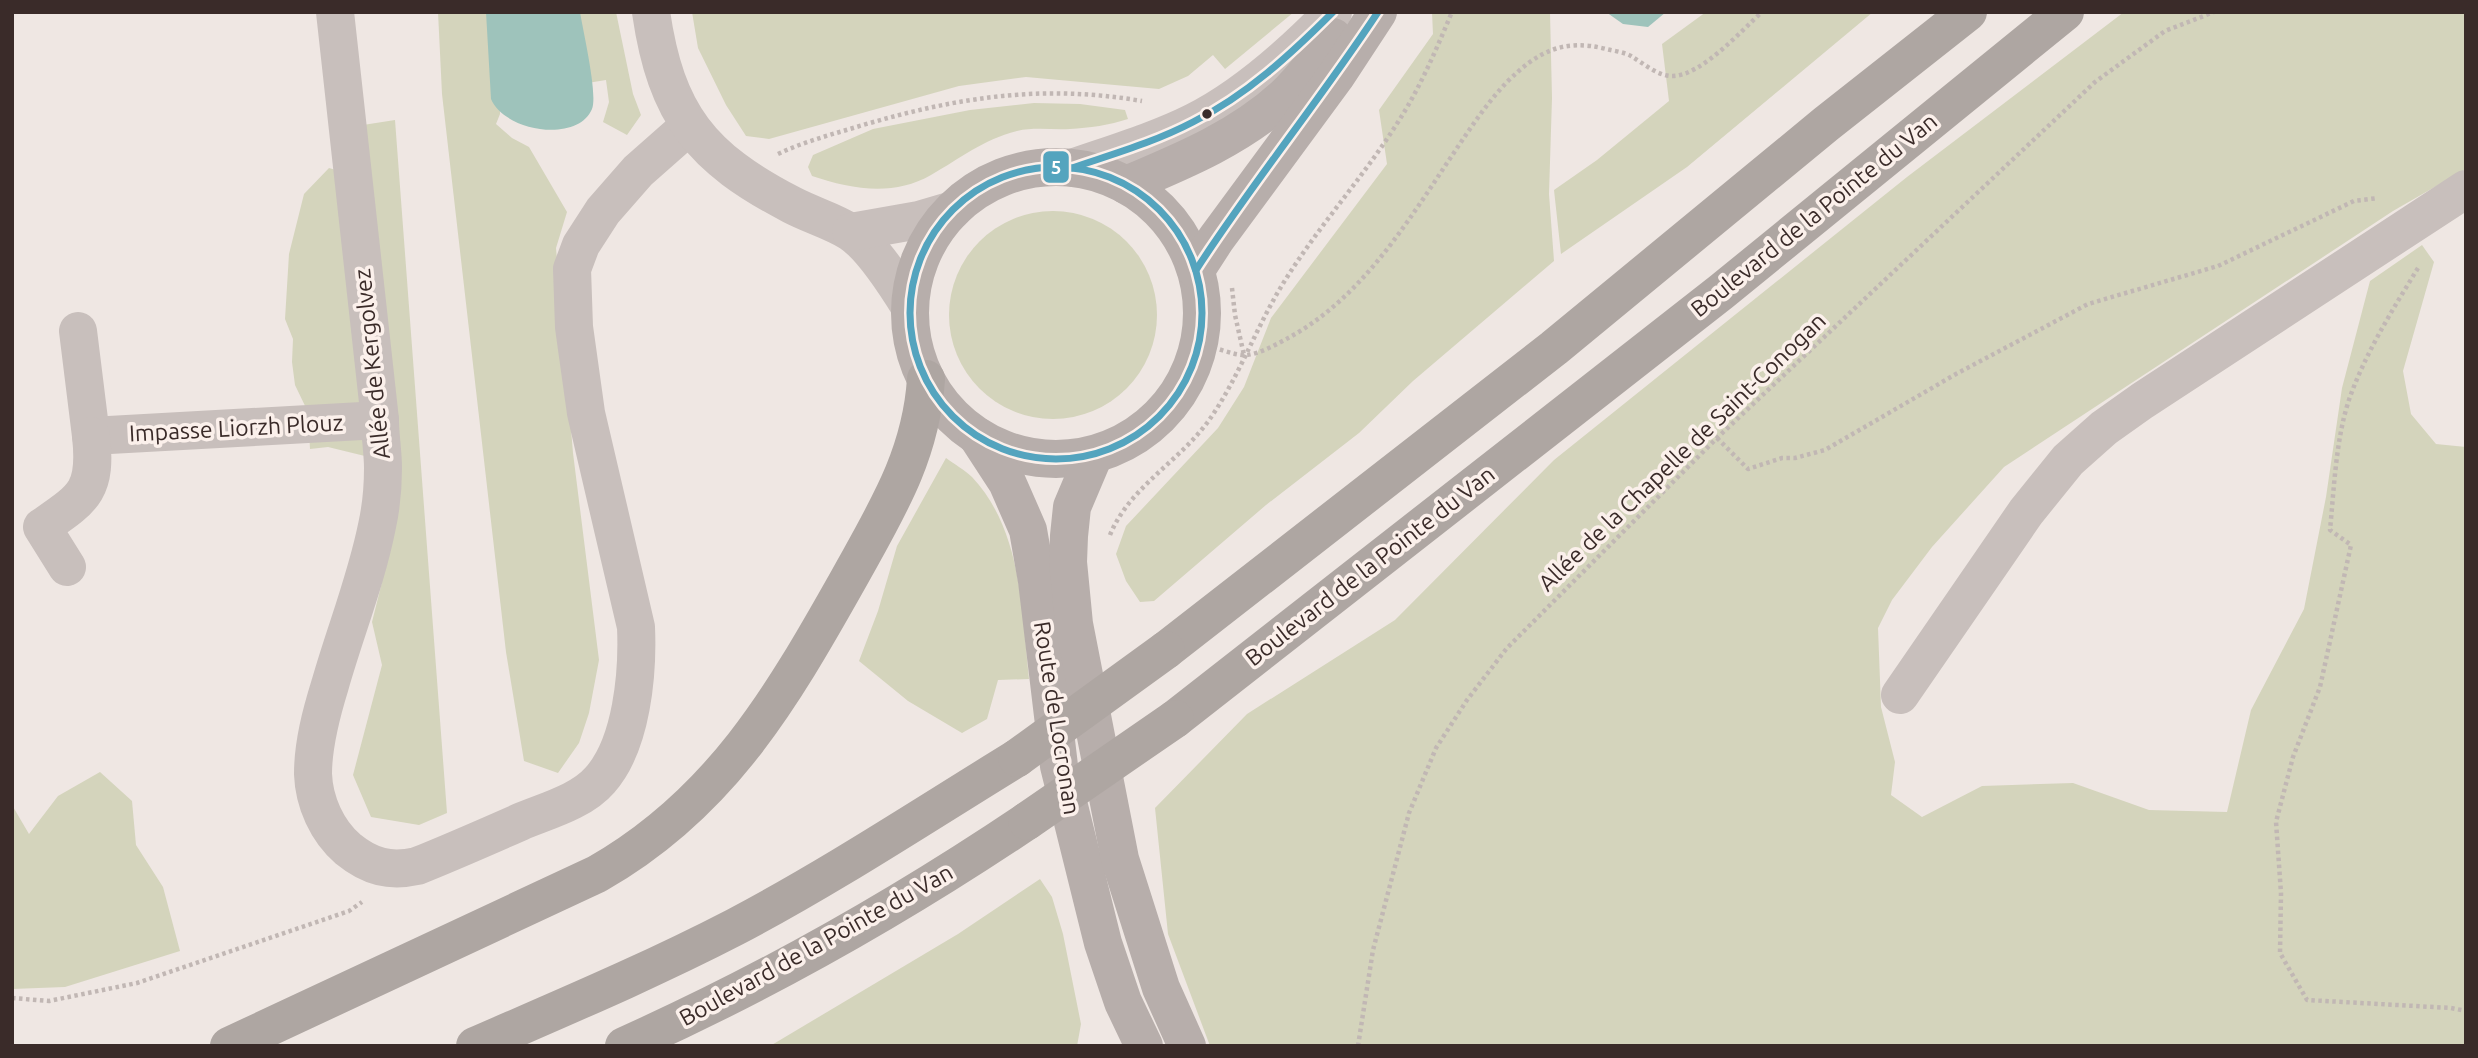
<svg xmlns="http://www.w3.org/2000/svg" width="2478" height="1058" font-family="Ubuntu,sans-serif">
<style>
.green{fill:#d4d4bc}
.water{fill:#9ec3bb}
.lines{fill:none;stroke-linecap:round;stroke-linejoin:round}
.path{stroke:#c1b7b4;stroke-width:4.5;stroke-dasharray:3.5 3.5;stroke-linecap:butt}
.minor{stroke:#c8bfbc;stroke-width:38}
.major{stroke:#b7aeab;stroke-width:38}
.highway{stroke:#aea6a2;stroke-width:38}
.highway-bridge{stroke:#aea6a2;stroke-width:38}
.bus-1-casing{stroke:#fbf0eb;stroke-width:12}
.bus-1{stroke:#54a4be;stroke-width:7}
.bus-dot{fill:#3a2b29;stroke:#fbf0eb;stroke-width:2.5}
.labels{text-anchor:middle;stroke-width:7;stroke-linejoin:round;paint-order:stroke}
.street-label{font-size:23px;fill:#3a2b29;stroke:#fbf0eb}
.line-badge{stroke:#fbf0eb;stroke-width:2.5}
.badge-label{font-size:19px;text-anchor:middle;font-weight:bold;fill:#fff}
</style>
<rect width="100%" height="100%" fill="#efe7e3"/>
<!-- green -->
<g class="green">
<path d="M438,12H491L500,101V114L496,124L512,138L529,147L567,212L556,248L573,453L599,660L589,713L579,743L558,773L524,761L506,652L442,94Z"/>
<path d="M571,12H616L633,94L641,115L627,135L603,122L609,102L606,80L569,86Z"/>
<path d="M692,12H1294L1225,69L1213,55L1188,76L1159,89L1026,77L959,86L769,139L746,136L726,105L698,48Z"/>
<path d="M1432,12H1550L1552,98L1549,194L1554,261L1413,381L1359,433L1266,505L1154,601L1140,602L1126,581L1116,554L1126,526L1218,428L1244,387L1271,318L1387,164L1379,110L1433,34Z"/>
<path d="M1706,12H1873L1687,167L1561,254L1554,190L1597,160L1669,101L1662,44Z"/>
<path d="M2124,12H2466V169L2393,211L2004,467L1932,547L1892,600L1878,628L1881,707L1895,762L1891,795L1922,817L1982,786L2073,783L2149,810L2227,812L2251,710L2304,609L2326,497L2342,388L2370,281L2422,245L2434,262L2403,371L2411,414L2436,444L2466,447V1046H1210L1168,934L1155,808L1247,714L1395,620L1554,460L1907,177Z"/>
<path d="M1034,103L1080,104L1125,110L1128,119C1110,125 1089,128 1070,129C1052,130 1034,127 1017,131C982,140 961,158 931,175C893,197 851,189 812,176L808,167L813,155L873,129L970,110Z"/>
<path d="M395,120L447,813L419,825L371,817L353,775L382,665L372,622L382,582L373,458L328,447L310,449L308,412L295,385L292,362L293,339L285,319L289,254L304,194L329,168L369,180L363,125Z"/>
<circle cx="1053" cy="315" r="104"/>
<path d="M946,458C954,464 965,470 972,477C1022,530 1022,612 1029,679L998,680L987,719L962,733L908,701L859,661L878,611L897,546Z"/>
<path d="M100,772L132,801L136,845L163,887L180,951L65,987L12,989V805L29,834L58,796Z"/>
<path d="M1040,879L1052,897L1063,934L1081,1024L1077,1046H770L958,934Z"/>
</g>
<!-- water -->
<g class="water">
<path d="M486,12H580C583,31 598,94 592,109C578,143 505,132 491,99Z"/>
<path d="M1606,12H1666L1648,27L1623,24Z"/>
</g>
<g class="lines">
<!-- path -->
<g class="path">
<path d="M778,154C805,141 834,134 863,125C959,97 1042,84 1142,101"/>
<path d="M2418,268C2393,309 2366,352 2350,397C2336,436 2334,489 2330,530L2351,545L2320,687L2293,757L2276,822L2281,893L2280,953L2307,1000L2451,1008L2466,1011"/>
<path d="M1232,288L1235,315L1244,355"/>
<path d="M1200,343C1211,346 1235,356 1246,355C1260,354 1277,344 1290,337C1359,299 1404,228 1447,163C1466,135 1484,106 1507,82C1537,52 1563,38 1606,49C1614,51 1624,52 1631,56C1643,63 1659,77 1673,76C1702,75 1741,31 1762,12"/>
<path d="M1717,438L1748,469L1782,458H1795L1825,450L1956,374L2088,304L2218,266L2354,201L2378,198"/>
<path d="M1110,535C1129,488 1177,463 1207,423C1236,383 1253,335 1278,292C1313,232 1361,181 1398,122C1420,88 1436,50 1452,12"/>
<path d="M12,998L49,1001L137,983L349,911L362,902"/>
<path d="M1358,1046L1373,950L1409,813L1436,748L1467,700L1507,648L1717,438L2095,82L2165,31L2214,12"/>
</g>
<!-- minor -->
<g class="minor">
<path d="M335,12L380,420C380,436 383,452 383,468C383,487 381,508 377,526C366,581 345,632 330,685C321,714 313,744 313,774C314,802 327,831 348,849C370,867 390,872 417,866C452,852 486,837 520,822C546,811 581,802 600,780C632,744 638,673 636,627L586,413L574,327L572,269L581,245L603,211L638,171L689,126"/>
<path d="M651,12C666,115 701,158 792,205C811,215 833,221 850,232C872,246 897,286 910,307"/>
<path d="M1072,168C1112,154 1156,141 1194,122C1246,96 1293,53 1333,12"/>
<path d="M851,232L919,220L953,210"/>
<path d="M78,331L91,436L380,420"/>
<path d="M67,567L42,527C84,498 97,491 91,436"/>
<path d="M1900,695L2026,512L2068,460L2104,428L2142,401L2466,189"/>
</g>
<!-- major -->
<g class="major">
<circle cx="1056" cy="313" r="146"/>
<path d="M1126,185C1183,161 1239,138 1285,96C1303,79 1318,58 1333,37"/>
<path d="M1196,270L1216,239L1336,76L1378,12"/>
<path d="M977,436L1007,482L1028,530L1037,581L1059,766L1103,943L1123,1002L1144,1046"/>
<path d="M1094,455L1072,507L1069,536L1068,562L1074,624L1120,859L1161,988L1187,1046"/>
</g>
<!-- highway -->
<g class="highway">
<path d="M1166,650L1554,348L1826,124L1968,12"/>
<path d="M1175,719L1721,292L2065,12"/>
<path d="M229,1046L597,874C720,804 781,699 848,580C885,513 921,457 926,379"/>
<path d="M475,1046C562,1008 650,971 735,927C832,876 924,815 1017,758"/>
<path d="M624,1046C765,983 899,907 1027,821"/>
</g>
<!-- highway-bridge -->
<g class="highway-bridge">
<path d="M1017,758L1166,650"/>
<path d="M1027,821L1175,719"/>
</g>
<!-- bus-1 casing -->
<g class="bus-1-casing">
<g id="bus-1">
<circle cx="1056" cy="313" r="146"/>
<path d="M1072,168C1113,154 1155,142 1193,122C1247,95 1291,54 1333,12"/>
<path d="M1196,270C1253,182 1320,100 1378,12"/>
</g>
</g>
<!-- bus-1 -->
<use href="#bus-1" class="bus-1"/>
</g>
<!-- markers -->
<circle class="bus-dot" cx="1207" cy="114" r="6"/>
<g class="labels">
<!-- street labels -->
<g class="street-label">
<text transform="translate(1814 215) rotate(-39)" y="8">Boulevard de la Pointe du Van</text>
<text transform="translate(372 364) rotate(-96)" y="8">Allée de Kergolvez</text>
<text transform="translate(236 428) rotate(-3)" y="8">Impasse Liorzh Plouz</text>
<text transform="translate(1682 452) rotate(-44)" y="8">Allée de la Chapelle de Saint-Conogan</text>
<text transform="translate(1370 566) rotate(-38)" y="8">Boulevard de la Pointe du Van</text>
<text transform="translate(1057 718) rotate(81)" y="8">Route de Locronan</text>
<text transform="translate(816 945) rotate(-29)" y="8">Boulevard de la Pointe du Van</text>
</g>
</g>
<rect class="line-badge" x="1042" y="150" width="28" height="34" rx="7" fill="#54a4be"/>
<g class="badge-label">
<text x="1056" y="174">5</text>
</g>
<!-- border -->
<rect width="2478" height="1058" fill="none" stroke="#3a2b29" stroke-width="28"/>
</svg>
